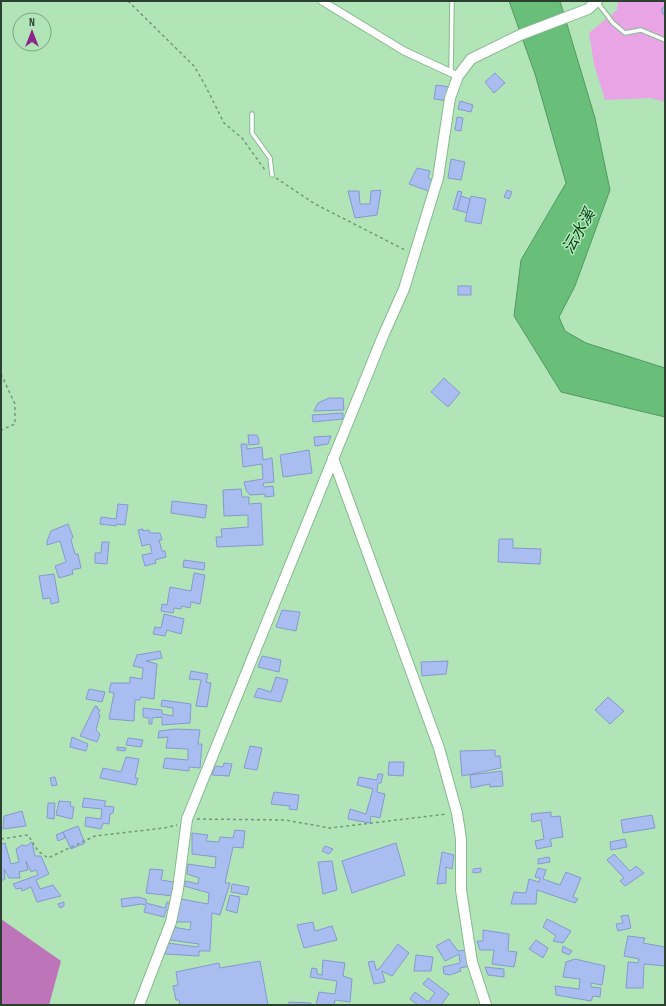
<svg xmlns="http://www.w3.org/2000/svg" width="666" height="1006" font-family="'Sofia Sans Condensed','Noto Sans TC',sans-serif">
<style>
.green{fill:#e9a4e5}
.forest{fill:#bd74b9}
.water{fill:#69be7a;stroke:#569863}
.building{fill:#aabdf1;stroke:#8699ce}
.lines{fill:none;stroke-linecap:round;stroke-linejoin:round}
.lane-casing{stroke:#86b98e;stroke-width:5.5}
.street-casing{stroke:#86b98e;stroke-width:9}
.secondary-casing{stroke:#86b98e;stroke-width:12}
.path{stroke:#739878;stroke-width:1.5;stroke-dasharray:3 3;stroke-linecap:butt}
.lane{stroke:#fff;stroke-width:3.5}
.street{stroke:#fff;stroke-width:7}
.secondary{stroke:#fff;stroke-width:10}
.labels{text-anchor:middle;stroke-width:3;stroke-linejoin:round;paint-order:stroke}
.water-label{font-size:16px;font-style:italic;fill:#004217;stroke:#b1e5b8}
</style>
<rect width="100%" height="100%" fill="#b1e5b8"/>
<!-- green -->
<path class="green" d="M618,1H665V102L650,98L605,100L594,64L589,33L617,10Z"/>
<!-- forest -->
<path class="forest" d="M1,919L61,961L49,1005H1Z"/>
<!-- water -->
<path class="water" d="M509,1H560L595,118L610,190L575,286L559,317L565,331L586,343L665,368V417L561,392L514,316L521,260L566,183L535,74Z"/>
<!-- building -->
<g class="building">
<path d="M664,7H665L664,15L662,13V9Z"/>
<path d="M495,73L505,83L494,93L485,82Z"/>
<path d="M436,85L451,87L449,101L434,99Z"/>
<path d="M460,101L473,105L471,112L458,109Z"/>
<path d="M457,117L463,118L461,131L455,130Z"/>
<path d="M451,159L465,162L461,180L448,178Z"/>
<path d="M417,168L430,171L428,178L433,180L431,192L409,184Z"/>
<path d="M381,190L377,215L355,218L348,191H359L360,204H370L371,191Z"/>
<path d="M507,190L512,192L509,199L504,197Z"/>
<path d="M458,191L462,192L457,210L453,209Z"/>
<path d="M461,196L470,199L467,213L457,210Z"/>
<path d="M471,196L486,199L481,224L465,221Z"/>
<rect x="458" y="286" width="13" height="9"/>
<path d="M444,378L460,393L448,407L431,392Z"/>
<path d="M329,398H343L344,410L314,411L318,403Z"/>
<path d="M343,413V419L313,422L312,415Z"/>
<path d="M248,435H257L259,440V444L249,445Z"/>
<path d="M331,436L328,444L315,446L314,437Z"/>
<path d="M241,444H247V449L262,447L263,460L272,458L274,482L263,483L264,487L273,486L274,496L265,497V494L250,495L246,490L244,482L263,479L262,464L243,467Z"/>
<path d="M309,450L312,473L283,477L280,455Z"/>
<path d="M241,489L242,497H249V504L261,503L263,545L217,547L216,537H222L221,529L248,527V515L224,516L223,490Z"/>
<path d="M172,501L207,505L205,518L171,513Z"/>
<path d="M118,504L128,505L125,525L116,524V526L100,524L101,517L116,519Z"/>
<path d="M68,524L73,537L71,540L75,554H78L81,568L72,570L73,574L59,578L55,566L66,562L60,541L47,545V541L51,531Z"/>
<path d="M143,529V531L149,530L150,533H160L162,540H159L162,551H165L166,557L155,560L156,563L145,566L142,555L152,553L150,544L142,546L138,530Z"/>
<path d="M499,539H513V548L541,549L540,564L498,562Z"/>
<path d="M102,542H109L107,564L95,563V553H101Z"/>
<path d="M184,560L205,563L204,570L183,567Z"/>
<path d="M194,573L205,575L200,604L191,602L190,608L182,606L181,609L174,608L173,613L161,611L162,604L167,605L170,587L191,591Z"/>
<path d="M54,574L59,602L51,604L50,598L43,599L39,576Z"/>
<path d="M282,610L300,612L296,631L276,627Z"/>
<path d="M164,614L184,619L181,634L167,630L165,636L153,634L155,627L161,628Z"/>
<path d="M160,651L162,658L146,661L157,664L154,699L141,697L140,700H135L134,721L109,719L114,693L109,692L111,683H130V677L142,679L143,668L133,666L137,655Z"/>
<path d="M262,656L281,660L279,672L258,667Z"/>
<path d="M448,661L446,674L422,676L421,662Z"/>
<path d="M191,671L208,674L206,682L211,683L207,707L196,706L201,680L189,679Z"/>
<path d="M276,677L288,680L281,702L254,697L258,688L271,692Z"/>
<path d="M89,689L105,692L102,702L86,699Z"/>
<path d="M608,697L624,711L610,724L595,710Z"/>
<path d="M162,700L191,704L190,723L162,725V717L152,718V724H149V718L143,717V708L162,710V714L173,716V708L161,706Z"/>
<path d="M95,706L98,707L97,709L100,710L98,714L100,715L96,730L100,734L97,742L80,736Z"/>
<path d="M176,729L200,730L198,744H202L200,768L189,767V771L163,768L165,758L188,760V749L166,748L168,737L158,738L159,731Z"/>
<path d="M72,737L88,744L86,751L70,747Z"/>
<path d="M128,738L143,740L141,747L126,745Z"/>
<path d="M250,746L262,748L257,770L244,768Z"/>
<path d="M117,747L126,748L125,751L117,750Z"/>
<path d="M495,750V756H500L501,768L462,776L460,751Z"/>
<path d="M126,757L139,759L135,778H138L136,785L100,778L103,768L121,772Z"/>
<path d="M389,762H404L403,776L388,775Z"/>
<path d="M224,763L232,764L229,776L212,775L215,766L223,767Z"/>
<path d="M502,771L503,786L490,787V784L471,788L470,775Z"/>
<path d="M378,774H383L381,783H378L377,792L385,794L380,818L371,816L370,823L348,819L350,809L366,814L373,789L357,785L359,777L377,780Z"/>
<path d="M55,777L57,785L52,786L50,778Z"/>
<path d="M274,792L299,795L297,810L289,809L290,806L271,804Z"/>
<path d="M84,798L106,801L104,806L114,807L113,813L110,814L109,824L103,823L101,829L85,826L86,817L101,819L102,809L82,807Z"/>
<path d="M59,801L71,802L70,806L74,807L72,819L56,815Z"/>
<path d="M48,803H55L54,819L47,818Z"/>
<path d="M22,811L26,826L3,829L4,816Z"/>
<path d="M551,812V817L560,816L563,837L550,839L552,846L537,849L535,841L544,839L541,820L532,822L531,814Z"/>
<path d="M652,815L655,828L623,833L621,820Z"/>
<path d="M78,826L85,843L71,849L63,832Z"/>
<path d="M235,830L245,831L243,848L233,847L225,883H230L220,915L212,913L210,951H199V956L165,954L167,943L198,947L199,944L170,940L173,927L190,930L191,922H176L181,899L208,904L209,893L184,886L186,881L198,884L199,878L187,874L188,864L215,868L216,857L192,854V833L208,835L206,841L219,842L220,837L233,838Z"/>
<path d="M63,832L65,838L58,841L56,835Z"/>
<path d="M625,839L627,847L611,850L610,842Z"/>
<path d="M32,842L35,856H41L49,874L36,880L40,889L53,885L61,896L37,902L31,887L22,891L21,888L16,889L13,884L38,875L36,870L31,872L26,861L28,870L19,872L20,878H9L4,869L5,879L1,881V844L5,843L11,864L19,862L16,849L22,845L26,846Z"/>
<path d="M396,843L405,875L352,893L342,861Z"/>
<path d="M325,846L333,849L329,854L322,851Z"/>
<path d="M442,852L454,855L452,869L446,867V883L437,884Z"/>
<path d="M614,854L630,871L636,866L644,873L625,886L620,881L624,878L607,860Z"/>
<path d="M549,857L550,862L538,864V859Z"/>
<path d="M332,861L337,890L323,894L318,862Z"/>
<path d="M481,868V872L473,873V869Z"/>
<path d="M538,868L546,870L543,879L560,885L566,872L581,878L573,897L578,899L575,903L537,890L536,904H511L514,892L526,893L529,879L539,882L540,878L535,877Z"/>
<path d="M150,869L163,870L161,880L174,882L173,896L146,893Z"/>
<path d="M232,884L249,887L247,895L231,892Z"/>
<path d="M230,895L240,897L237,913L226,910Z"/>
<path d="M137,897L146,899V903L165,908L167,902L174,903L172,910H166L164,917L144,912L146,905L141,904L122,907L121,899Z"/>
<path d="M64,902V906L60,908L58,904Z"/>
<path d="M628,915L631,928L618,931L616,924L623,923L621,916Z"/>
<path d="M547,919L571,931L563,943L553,941L556,936L543,927Z"/>
<path d="M313,922L315,931L332,926L337,940L304,948L297,925Z"/>
<path d="M483,930L509,934L508,951L517,952L514,967L492,964L494,950H480L477,941H483Z"/>
<path d="M628,936L645,938L643,943L665,947V966L644,964L643,988H626L628,962L638,963L639,959L624,956Z"/>
<path d="M449,939L458,951L469,950L470,966L460,968L461,971L450,975L444,974L443,967L460,963L459,954L445,961L436,946Z"/>
<path d="M536,940L548,948L543,958L529,949Z"/>
<path d="M398,944L409,953L392,976L382,971L385,982L374,984L368,962L374,961L376,970L379,969Z"/>
<path d="M563,946L572,951L569,955L562,952Z"/>
<path d="M416,955L433,957L431,971H414Z"/>
<path d="M575,959L605,966L602,985L591,983V987L601,988L600,997L593,996L591,1001L556,995L555,986L579,989L580,979L563,977L566,962Z"/>
<path d="M323,960L345,963L343,976L352,979L350,1002L335,1000L334,1005H341H316L319,992L335,994L337,981L310,977L312,968L317,969V974L322,975Z"/>
<path d="M260,961L268,1005H180L179,1000H176L173,986L178,985L176,972L219,963L220,968Z"/>
<path d="M485,967L504,969V977L488,975Z"/>
<path d="M428,978L449,994L441,1005H418L410,999L415,992L428,1002L435,993L423,984Z"/>
<path d="M289,1002L311,1003V1005H289Z"/>
</g>
<g class="lines">
<!-- lane casing -->
<g class="lane-casing">
<g id="lane">
<path d="M597,2L613,23L625,33L641,30L665,40"/>
<path d="M451,72L452,1"/>
<path d="M252,114V133L270,158L272,175"/>
</g>
</g>
<!-- street casing -->
<g class="street-casing">
<path id="street" d="M322,1L404,51L458,76"/>
</g>
<!-- secondary casing -->
<g class="secondary-casing">
<g id="secondary">
<path d="M333,458L439,748L457,813L461,839V890L472,962L486,1005"/>
<path d="M139,1005L171,922L178,889L187,819L383,336L404,289L438,178L450,98L458,76L471,59L520,35L588,9L597,1"/>
</g>
</g>
<!-- path -->
<g class="path">
<path d="M128,1L194,66L204,83L224,123L242,138L265,170"/>
<path d="M276,178L315,204L407,251"/>
<path d="M1,374L15,404V424L1,430"/>
<path d="M197,819L285,820L330,828L447,814"/>
<path d="M1,839L28,835L38,851L48,858L95,836L164,828L177,825"/>
</g>
<!-- lane -->
<use href="#lane" class="lane"/>
<!-- street -->
<use href="#street" class="street"/>
<!-- secondary -->
<use href="#secondary" class="secondary"/>
</g>
<g class="labels">
<!-- water labels -->
<g class="water-label">
<text transform="translate(578 231) rotate(-60)" y="6">沄水溪</text>
</g>
</g>
<!-- border -->
<rect width="666" height="1006" fill="none" stroke="#2b402e" stroke-width="4"/>
<!-- north arrow -->
<g transform="translate(32 32)"><circle r="19" fill="#b1e5b8" stroke="#7ba381"/>
<path d="M0-3L7 15L0 10L-7 15Z" fill="#8d258b"/>
<text y="-6" font-size="11" font-weight="bold" text-anchor="middle" fill="#2b402e">N</text>
</g>
</svg>
